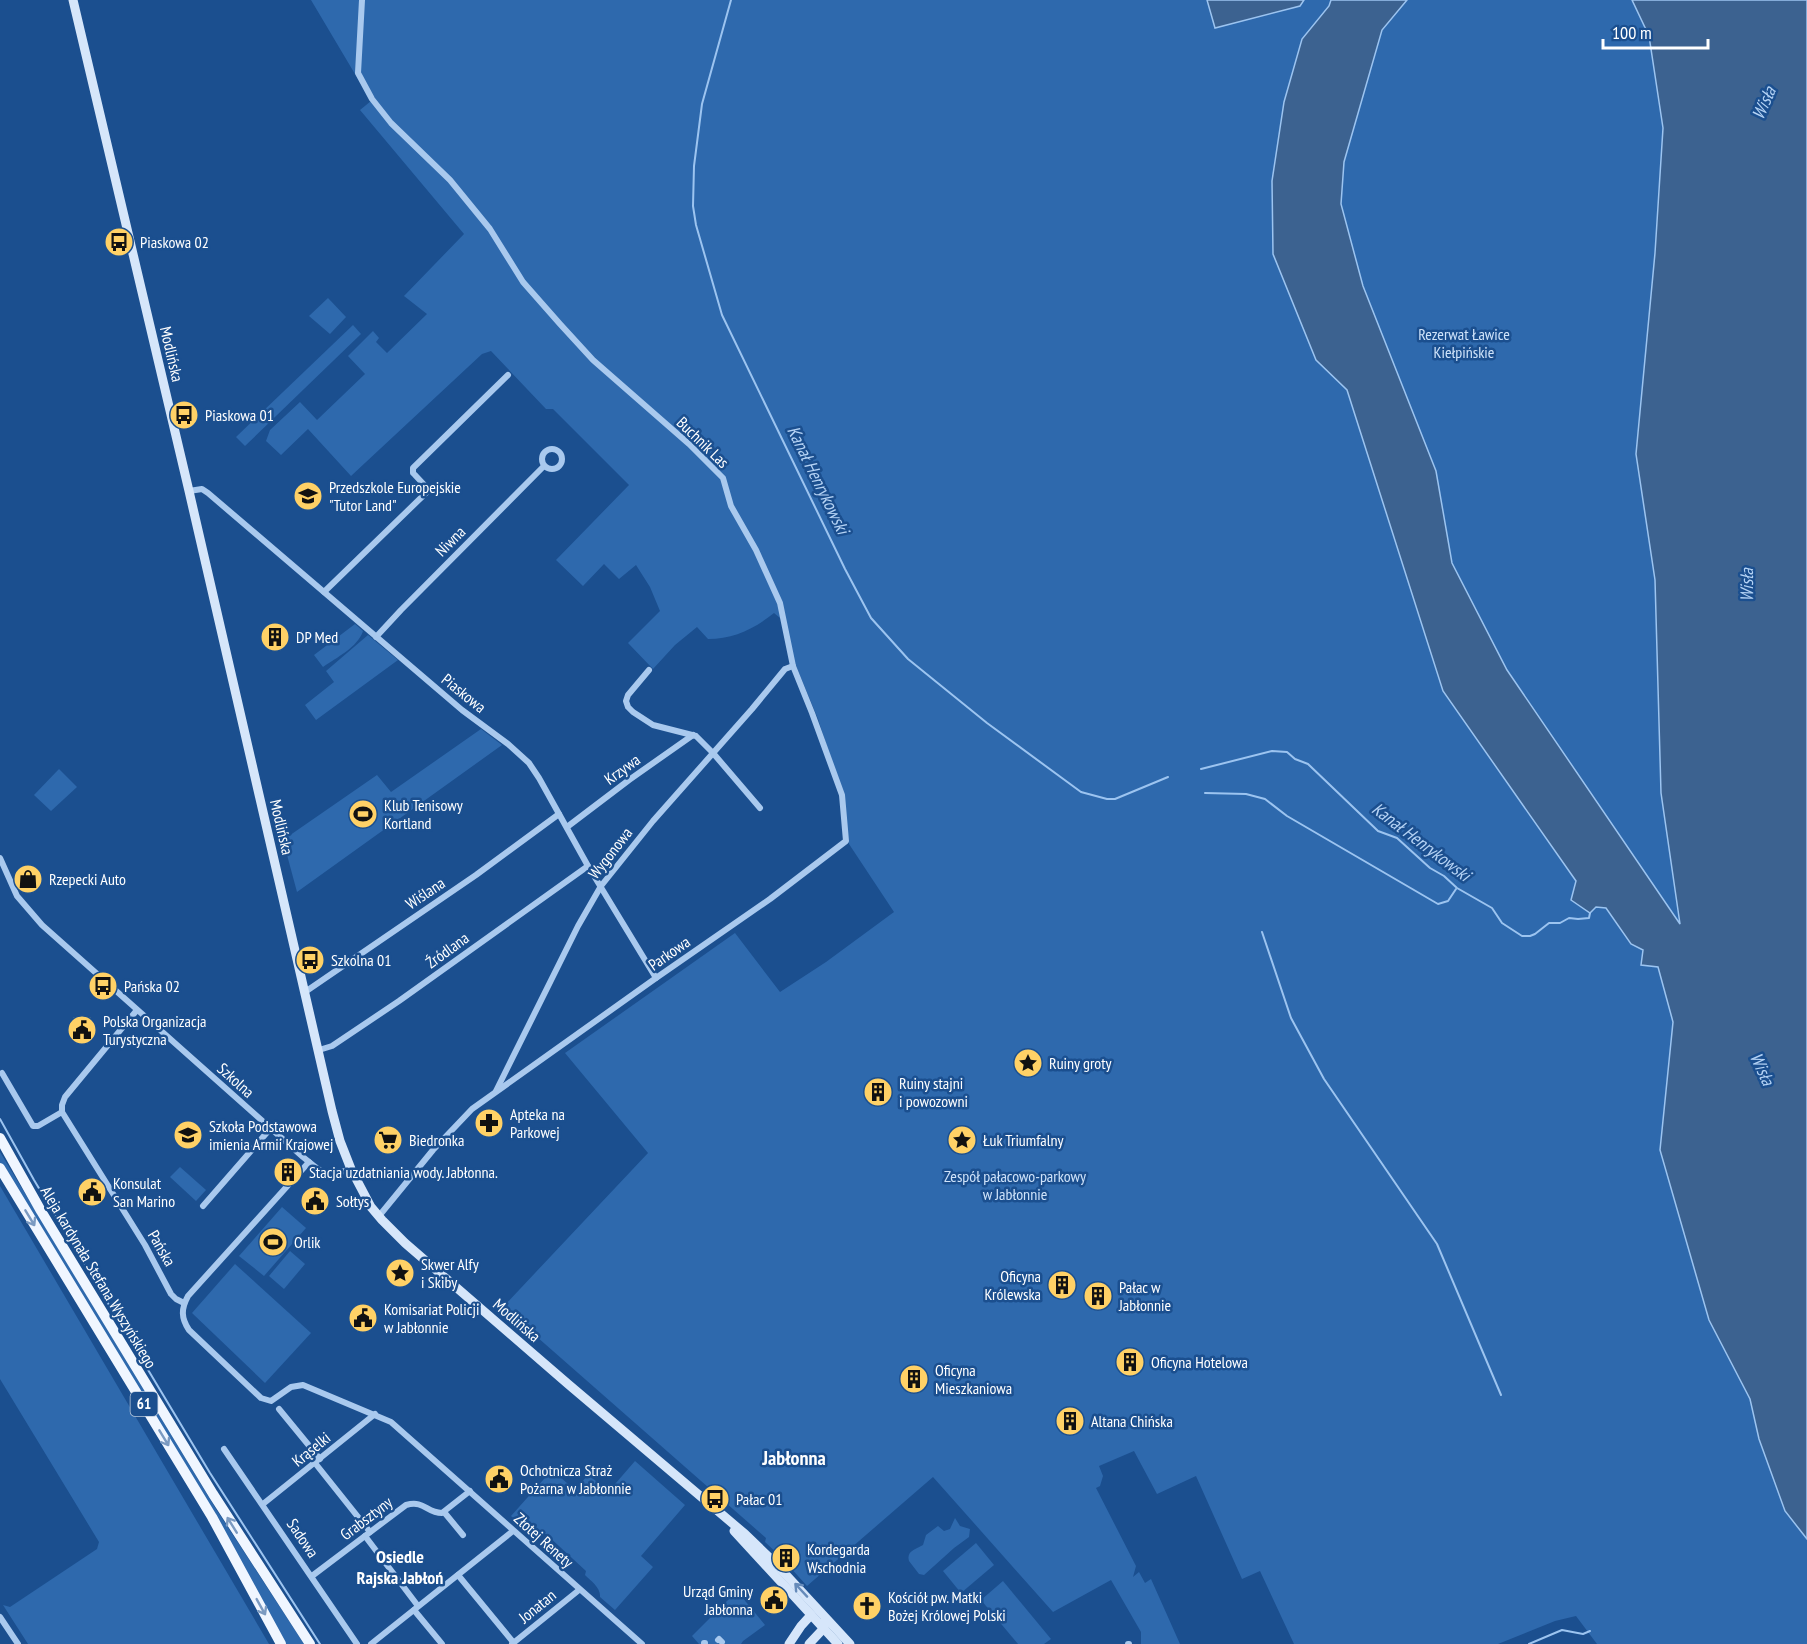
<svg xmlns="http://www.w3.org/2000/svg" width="1807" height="1644" font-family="'PT Sans Narrow',sans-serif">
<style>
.green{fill:#2e69ad}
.water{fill:#3c6290;stroke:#9cc4f0;stroke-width:1.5}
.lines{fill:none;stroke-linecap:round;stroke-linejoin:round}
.stream{stroke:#9cc4f0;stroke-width:2}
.street{stroke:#a9c9ee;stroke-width:6}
.secondary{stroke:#d6e6fa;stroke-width:9}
.primary{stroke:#f0f6ff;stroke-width:10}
.oneway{stroke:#7b9ac1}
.oneway2{stroke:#668bba}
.labels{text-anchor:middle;stroke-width:5;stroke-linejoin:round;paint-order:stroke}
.shield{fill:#1b4f8f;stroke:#bbcadd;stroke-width:1.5}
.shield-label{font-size:15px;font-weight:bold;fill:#fff}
.poi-label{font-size:16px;fill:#fff;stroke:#1b4f8f;text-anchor:start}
.park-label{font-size:16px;fill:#cfe3fa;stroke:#1b4f8f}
.street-label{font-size:16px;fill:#fff;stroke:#1b4f8f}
.water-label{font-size:18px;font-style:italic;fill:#b5d3f5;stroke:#1b4f8f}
.neighbourhood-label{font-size:18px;font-weight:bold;fill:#fff;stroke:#1b4f8f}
.quarter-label{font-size:20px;font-weight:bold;fill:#fff;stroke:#1b4f8f}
</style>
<rect width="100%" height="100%" fill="#1b4f8f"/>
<!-- green -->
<g class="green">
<path d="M311,0H1807V1644H1597L1576,1616L1555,1621L1498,1644H1294L1260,1571L1242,1579L1196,1476L1157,1494L1134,1451L1099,1466L1103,1476L1100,1486L1096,1488L1136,1566L1133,1577L1139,1572L1145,1583L1151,1579L1180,1644H1141V1632L1111,1580L1053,1612L933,1477L807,1586L780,1556L765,1542L766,1538L503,1307L648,1153L565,1053L735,933L780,992L826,962L894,912L849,844L843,796L818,719L794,661L786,623L774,613C754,629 733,639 708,639L697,627L675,645L653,669L628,643L660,611L650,587L636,565L619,579L604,564L583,586L556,560L629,485L553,409H546L491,351L482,354L351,476L308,429L281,455L266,441L270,430L300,402L317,420L365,374L348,356L373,331L379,338L376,342L387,353L427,314L404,296L464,234L360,110L371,101Z"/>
<path d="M328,298L346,317L330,334L309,316Z"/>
<path d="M353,325L361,334L245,446L236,437Z"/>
<path d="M355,624L363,631C358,647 336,658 323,667L314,655Z"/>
<path d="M368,635L398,660L316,720L305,705L334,682L326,671Z"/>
<path d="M481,729L502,745L297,892L283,840L377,775L391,792Z"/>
<path d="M59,769L77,787L51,811L34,795Z"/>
<path d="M0,1152L216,1509L304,1644H286L0,1163Z"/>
<path d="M180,1167L206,1190L196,1201L170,1177Z"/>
<path d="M0,1186L269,1644H28L3,1605L10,1607L97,1549L99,1542L0,1379Z"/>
<path d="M282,1207L306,1228L264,1276L239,1256Z"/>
<path d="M290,1251L305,1264L284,1289L269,1276Z"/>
<path d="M235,1264L311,1333L265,1383L192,1313Z"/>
<path d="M635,1461L685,1505L641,1556L653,1567L615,1610L600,1597C601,1588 591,1581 585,1575L586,1571L546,1534H542L537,1539L511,1516L552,1470L575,1490L588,1475L609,1491Z"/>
<path d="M955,1518L960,1526L970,1529L969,1537L954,1548L924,1575L919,1574L909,1561C906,1551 916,1549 923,1545L926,1535L938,1526L944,1531L950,1529Z"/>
<path d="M976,1543L994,1565L961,1593L943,1571Z"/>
<path d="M1003,1581L1051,1639L1044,1644H1018L981,1600Z"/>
<path d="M737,1591L765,1625L743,1641L741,1644H699L692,1636Z"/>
</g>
<!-- water -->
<g class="water">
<path d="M1207,0H1304L1300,6L1215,28Z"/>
<path d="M1331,0H1407L1382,30L1344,162L1341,204L1363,286L1436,471L1452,563L1507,670L1680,924L1661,793L1655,580L1636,454L1655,253L1663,128L1649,36L1632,0H1807V1539L1785,1511L1759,1439L1750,1399L1709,1320L1660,1150L1673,1022L1658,967L1641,965L1643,950L1631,944L1606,908L1596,907L1590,913L1571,900L1576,881L1443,691L1347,390L1316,360L1273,254L1272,181L1284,102L1302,39L1329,6Z"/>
</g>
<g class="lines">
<!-- stream -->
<g class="stream">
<path d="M731,0L702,104L694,166L693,206L696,225L722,315L845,569L871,618L908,659L987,723L1081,792L1107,799H1115L1168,777"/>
<path d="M1201,769L1272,751L1287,752L1295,759L1308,764L1378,831L1397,838L1430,868L1444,876L1457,888L1492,908L1502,923L1522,936H1530L1535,934L1549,923H1560L1569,918L1578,919L1589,918L1590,913"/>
<path d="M1205,793L1246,794L1265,799L1287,816L1438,904L1448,901L1456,889"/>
<path d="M1262,932L1291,1018L1324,1079L1437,1244L1501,1395"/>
<path d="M0,1119L34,1180L210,1473L320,1644"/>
<path d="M1529,1644L1562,1630L1583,1634L1590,1631"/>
</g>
<!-- street -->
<g class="street">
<path d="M362,0L358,73L372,99L391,123L450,180L490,229L523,282L560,324L593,360L689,444L723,478L731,506L756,550L780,603L793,666L812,713L842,795L846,841L770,899L656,978L472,1109L433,1150L379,1216"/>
<circle cx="552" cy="459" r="10"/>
<path d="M189,491L202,489L208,493L462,710L508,744L529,763L539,778L588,866L656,978"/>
<path d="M324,592L429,490L415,475L413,473V468L508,375"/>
<path d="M376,637L401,610L544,466"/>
<path d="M649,670L628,695L626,701L628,707L633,712L653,725L696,736L713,753L760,808"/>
<path d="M567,827L629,780L693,735"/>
<path d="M0,858L17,896L42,925L303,1157C325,1175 324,1178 351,1169"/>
<path d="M305,992L476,875L559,814"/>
<path d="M137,1010L65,1097L62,1105V1112L145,1245L171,1294L176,1299L184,1303"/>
<path d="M319,1050L332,1046L399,1001L588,866"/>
<path d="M2,1073L33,1126H38L62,1112"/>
<path d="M496,1091L578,926L601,886L653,821L752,709L785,669L793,666"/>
<path d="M309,1162L188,1296C181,1309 181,1318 189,1330L261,1398L271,1401L291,1387L303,1385L391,1422L642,1644"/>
<path d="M203,1206L270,1129"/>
<path d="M279,1409L320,1459"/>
<path d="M224,1449L357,1644"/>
<path d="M315,1463L370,1532"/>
<path d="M263,1504L375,1414"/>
<path d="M444,1512L463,1535"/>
<path d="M365,1536L418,1606"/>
<path d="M458,1575L513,1642"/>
<path d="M312,1576L406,1505C425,1500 426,1513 442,1513L470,1491"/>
<path d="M414,1610L442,1644"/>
<path d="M0,1617L18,1644"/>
<path d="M718,1640L719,1639L722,1642"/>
<path d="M704,1643H705"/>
<path d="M371,1644L513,1531"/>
<path d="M512,1644L579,1590"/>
<path d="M1128,1644H1129"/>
</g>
<!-- secondary -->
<g class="secondary">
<path d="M73,0L189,491L332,1111L340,1141L351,1169L371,1207L382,1220L405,1243L568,1384L745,1534L776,1564L850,1644"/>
<path d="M734,1531L838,1644"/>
<path d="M789,1644L801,1626L811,1615"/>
<path d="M809,1644L824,1628V1622"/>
</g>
<!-- primary -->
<g class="primary">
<path d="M0,1138L41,1211L213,1494L310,1644"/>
<path d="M0,1168L212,1517L281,1644"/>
</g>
</g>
<!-- one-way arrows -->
<defs><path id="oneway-shaft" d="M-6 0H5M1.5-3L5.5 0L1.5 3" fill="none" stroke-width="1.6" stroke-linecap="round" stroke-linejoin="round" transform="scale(1.5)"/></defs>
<g class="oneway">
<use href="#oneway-shaft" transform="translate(30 1218) rotate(59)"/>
<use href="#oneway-shaft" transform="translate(164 1438) rotate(59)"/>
<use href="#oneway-shaft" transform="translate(232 1525) rotate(-122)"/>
<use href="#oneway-shaft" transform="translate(261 1607) rotate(61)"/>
</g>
<use class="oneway2" href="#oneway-shaft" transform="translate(801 1590) rotate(-133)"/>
<!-- icons -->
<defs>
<g id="bus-disc" transform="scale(1.5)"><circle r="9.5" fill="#ffd166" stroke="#1b4f8f"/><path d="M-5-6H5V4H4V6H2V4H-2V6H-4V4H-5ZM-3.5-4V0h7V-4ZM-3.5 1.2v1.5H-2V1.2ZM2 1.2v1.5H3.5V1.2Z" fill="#111"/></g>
<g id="school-disc" transform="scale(1.5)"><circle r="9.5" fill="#ffd166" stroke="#1b4f8f"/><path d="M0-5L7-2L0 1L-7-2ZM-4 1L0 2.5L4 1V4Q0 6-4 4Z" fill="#111"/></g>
<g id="building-disc" transform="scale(1.5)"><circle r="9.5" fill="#ffd166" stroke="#1b4f8f"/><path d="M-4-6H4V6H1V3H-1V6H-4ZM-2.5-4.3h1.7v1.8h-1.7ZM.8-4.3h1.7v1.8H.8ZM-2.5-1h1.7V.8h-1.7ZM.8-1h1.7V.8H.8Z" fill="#111"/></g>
<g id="stadium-disc" transform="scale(1.5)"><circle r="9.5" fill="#ffd166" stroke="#1b4f8f"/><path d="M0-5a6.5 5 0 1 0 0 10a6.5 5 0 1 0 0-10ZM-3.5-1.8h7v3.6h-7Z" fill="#111"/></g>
<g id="shop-disc" transform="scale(1.5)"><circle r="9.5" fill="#ffd166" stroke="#1b4f8f"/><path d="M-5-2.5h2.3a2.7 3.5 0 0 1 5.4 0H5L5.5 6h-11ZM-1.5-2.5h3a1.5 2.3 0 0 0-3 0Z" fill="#111"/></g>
<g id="civic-disc" transform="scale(1.5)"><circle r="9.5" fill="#ffd166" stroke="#1b4f8f"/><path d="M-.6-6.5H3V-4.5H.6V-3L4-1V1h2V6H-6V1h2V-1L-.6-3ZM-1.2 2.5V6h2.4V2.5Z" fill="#111"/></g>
<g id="sight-disc" transform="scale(1.5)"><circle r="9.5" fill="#ffd166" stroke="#1b4f8f"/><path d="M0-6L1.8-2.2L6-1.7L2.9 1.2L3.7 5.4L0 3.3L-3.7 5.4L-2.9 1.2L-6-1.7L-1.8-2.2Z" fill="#111"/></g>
<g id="pharmacy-disc" transform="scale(1.5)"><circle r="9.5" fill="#ffd166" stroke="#1b4f8f"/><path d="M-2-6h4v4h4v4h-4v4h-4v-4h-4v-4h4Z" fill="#111"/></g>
<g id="supermarket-disc" transform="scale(1.5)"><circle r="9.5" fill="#ffd166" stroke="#1b4f8f"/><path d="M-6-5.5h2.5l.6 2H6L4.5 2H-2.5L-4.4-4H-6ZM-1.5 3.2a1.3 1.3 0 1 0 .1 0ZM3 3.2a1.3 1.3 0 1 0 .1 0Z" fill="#111"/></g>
<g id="church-disc" transform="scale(1.5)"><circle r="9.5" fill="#ffd166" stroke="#1b4f8f"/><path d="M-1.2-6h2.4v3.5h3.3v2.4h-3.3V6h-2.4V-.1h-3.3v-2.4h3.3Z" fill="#111"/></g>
</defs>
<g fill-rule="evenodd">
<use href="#bus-disc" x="119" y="242"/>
<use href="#bus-disc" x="184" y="415"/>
<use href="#school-disc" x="308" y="496"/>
<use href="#building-disc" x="275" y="637"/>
<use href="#stadium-disc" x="363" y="814"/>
<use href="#shop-disc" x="28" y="879"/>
<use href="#bus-disc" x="310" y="960"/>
<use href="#bus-disc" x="103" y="986"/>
<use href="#civic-disc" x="82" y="1030"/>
<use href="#sight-disc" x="1028" y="1063"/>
<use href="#building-disc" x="878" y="1092"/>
<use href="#pharmacy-disc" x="489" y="1123"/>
<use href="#school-disc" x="188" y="1135"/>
<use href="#supermarket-disc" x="388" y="1140"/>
<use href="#sight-disc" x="962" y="1140"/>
<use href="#building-disc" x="288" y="1172"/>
<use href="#civic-disc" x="92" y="1192"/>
<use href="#civic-disc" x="315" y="1201"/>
<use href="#stadium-disc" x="273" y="1242"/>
<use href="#sight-disc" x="400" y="1273"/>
<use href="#building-disc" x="1062" y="1285"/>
<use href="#building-disc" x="1098" y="1296"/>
<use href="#civic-disc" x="363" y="1318"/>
<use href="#building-disc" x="1130" y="1362"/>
<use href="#building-disc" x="914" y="1379"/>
<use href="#building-disc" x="1070" y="1421"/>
<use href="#civic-disc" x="499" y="1479"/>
<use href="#bus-disc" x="715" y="1499"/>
<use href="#building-disc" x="786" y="1558"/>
<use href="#civic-disc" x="774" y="1600"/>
<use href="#church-disc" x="867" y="1606"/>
</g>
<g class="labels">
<!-- shield labels -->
<rect class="shield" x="130.5" y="1392" width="27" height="24" rx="4.5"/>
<g class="shield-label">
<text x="144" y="1409">61</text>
</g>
<!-- poi labels -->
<g class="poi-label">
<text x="140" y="248">Piaskowa 02</text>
<text x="205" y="421">Piaskowa 01</text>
<text x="329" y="493">Przedszkole Europejskie<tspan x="329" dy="18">"Tutor Land"</tspan></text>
<text x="296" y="643">DP Med</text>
<text x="384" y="811">Klub Tenisowy<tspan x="384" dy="18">Kortland</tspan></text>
<text x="49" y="885">Rzepecki Auto</text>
<text x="331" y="966">Szkolna 01</text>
<text x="124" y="992">Pańska 02</text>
<text x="103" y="1027">Polska Organizacja<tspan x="103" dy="18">Turystyczna</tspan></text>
<text x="1049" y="1069">Ruiny groty</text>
<text x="899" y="1089">Ruiny stajni<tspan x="899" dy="18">i powozowni</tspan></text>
<text x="510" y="1120">Apteka na<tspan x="510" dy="18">Parkowej</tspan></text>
<text x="209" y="1132">Szkoła Podstawowa<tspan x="209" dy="18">imienia Armii Krajowej</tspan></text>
<text x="409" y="1146">Biedronka</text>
<text x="983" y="1146">Łuk Triumfalny</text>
<text x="309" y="1178">Stacja uzdatniania wody. Jabłonna.</text>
<text x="113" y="1189">Konsulat<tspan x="113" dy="18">San Marino</tspan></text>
<text x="336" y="1207">Sołtys</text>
<text x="294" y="1248">Orlik</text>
<text x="421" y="1270">Skwer Alfy<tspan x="421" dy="18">i Skiby</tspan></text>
<text x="1041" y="1282" text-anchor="end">Oficyna<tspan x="1041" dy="18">Królewska</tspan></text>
<text x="1119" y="1293">Pałac w<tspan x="1119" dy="18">Jabłonnie</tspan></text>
<text x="384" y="1315">Komisariat Policji<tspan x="384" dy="18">w Jabłonnie</tspan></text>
<text x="1151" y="1368">Oficyna Hotelowa</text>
<text x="935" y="1376">Oficyna<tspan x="935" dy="18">Mieszkaniowa</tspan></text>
<text x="1091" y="1427">Altana Chińska</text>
<text x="520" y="1476">Ochotnicza Straż<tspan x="520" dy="18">Pożarna w Jabłonnie</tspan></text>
<text x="736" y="1505">Pałac 01</text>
<text x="807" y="1555">Kordegarda<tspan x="807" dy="18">Wschodnia</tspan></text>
<text x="753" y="1597" text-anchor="end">Urząd Gminy<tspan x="753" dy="18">Jabłonna</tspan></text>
<text x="888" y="1603">Kościół pw. Matki<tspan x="888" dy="18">Bożej Królowej Polski</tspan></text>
</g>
<!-- park labels -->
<g class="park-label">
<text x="1464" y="340">Rezerwat Ławice<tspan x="1464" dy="18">Kiełpińskie</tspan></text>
<text x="1015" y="1182">Zespół pałacowo-parkowy<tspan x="1015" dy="18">w Jabłonnie</tspan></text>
</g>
<!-- street labels -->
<g class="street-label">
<text transform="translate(172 354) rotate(77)" y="6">Modlińska</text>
<text transform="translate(703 442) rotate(44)" y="6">Buchnik Las</text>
<text transform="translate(450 541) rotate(-45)" y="6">Niwna</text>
<text transform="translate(464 693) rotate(39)" y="6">Piaskowa</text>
<text transform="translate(622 769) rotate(-36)" y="6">Krzywa</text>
<text transform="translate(282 827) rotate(77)" y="6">Modlińska</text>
<text transform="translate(610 853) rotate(-52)" y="6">Wygonowa</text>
<text transform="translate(425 893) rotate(-34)" y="6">Wiślana</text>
<text transform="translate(447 950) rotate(-36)" y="6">Źródlana</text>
<text transform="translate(669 953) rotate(-35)" y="6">Parkowa</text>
<text transform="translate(236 1080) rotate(42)" y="6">Szkolna</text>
<text transform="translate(162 1248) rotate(60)" y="6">Pańska</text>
<text transform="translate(99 1277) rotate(59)" y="6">Aleja kardynała Stefana Wyszyńskiego</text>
<text transform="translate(517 1320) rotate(41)" y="6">Modlińska</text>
<text transform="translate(311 1449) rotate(-39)" y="6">Krąselki</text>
<text transform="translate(366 1518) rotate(-37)" y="6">Grabsztyny</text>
<text transform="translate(303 1538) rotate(56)" y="6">Sadowa</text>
<text transform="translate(544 1540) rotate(42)" y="6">Złotej Renety</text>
<text transform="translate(537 1606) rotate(-39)" y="6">Jonatan</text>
</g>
<!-- water labels -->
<g class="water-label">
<text transform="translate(1764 103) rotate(-66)" y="6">Wisła</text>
<text transform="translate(818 480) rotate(64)" y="6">Kanał Henrykowski</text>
<text transform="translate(1747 585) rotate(-90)" y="6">Wisła</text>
<text transform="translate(1421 842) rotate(37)" y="6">Kanał Henrykowski</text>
<text transform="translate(1762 1069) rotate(65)" y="6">Wisła</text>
</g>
<!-- neighbourhood labels -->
<g class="neighbourhood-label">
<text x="400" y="1563">Osiedle<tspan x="400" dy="21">Rajska Jabłoń</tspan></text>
</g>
<!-- quarter labels -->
<g class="quarter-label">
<text x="794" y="1465">Jabłonna</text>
</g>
</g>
<!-- scale -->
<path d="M1603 39v9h105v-9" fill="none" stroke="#ffffff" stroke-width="3"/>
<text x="1612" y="39" font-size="18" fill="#ffffff" stroke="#1b4f8f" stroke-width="4.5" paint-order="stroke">100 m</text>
</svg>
